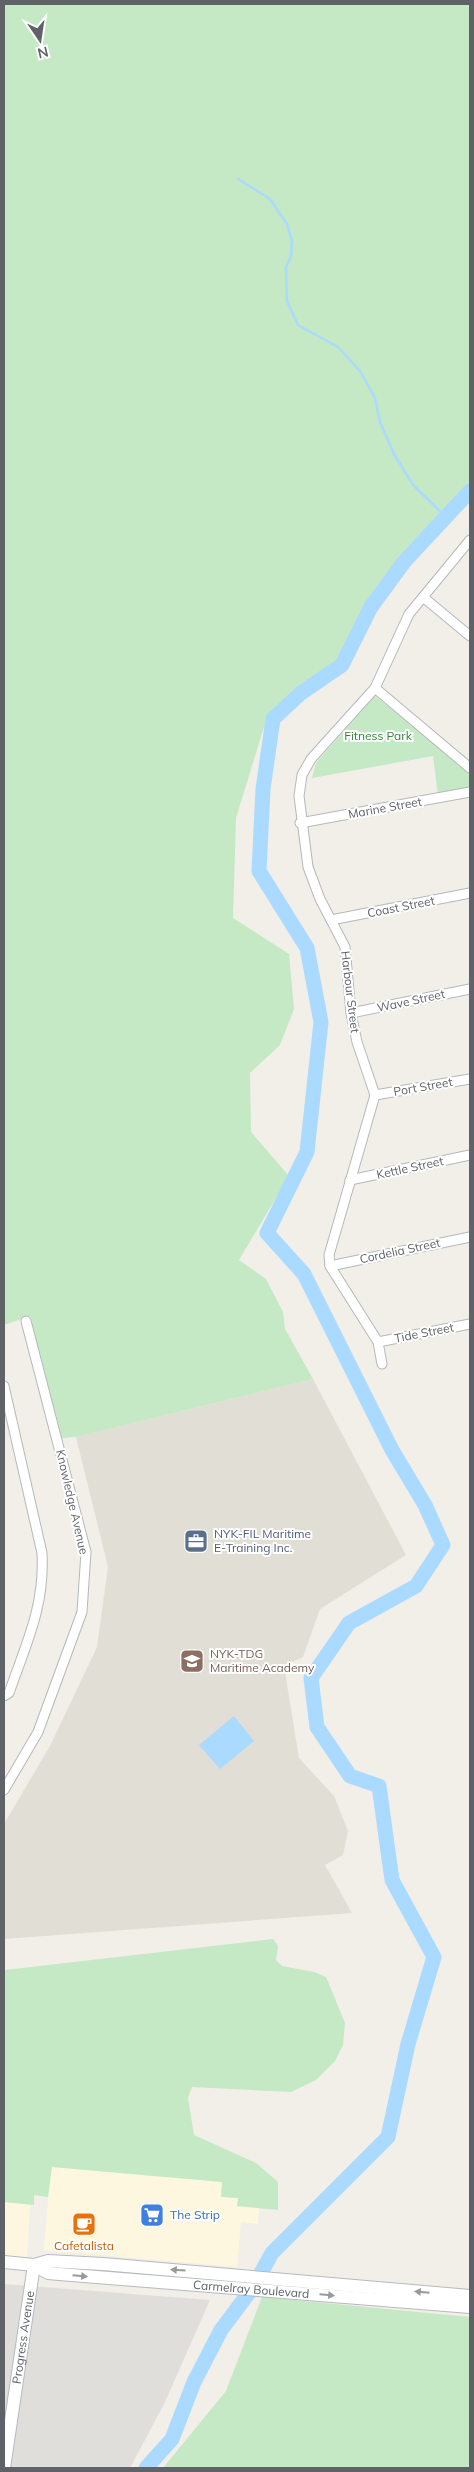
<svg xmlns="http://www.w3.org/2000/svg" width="474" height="2472" font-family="Mulish,sans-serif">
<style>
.commercial{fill:#fef7e0}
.industrial{fill:#e0deda}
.education{fill:#e1ded6}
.green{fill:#c5e8c5}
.water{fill:#aadaff}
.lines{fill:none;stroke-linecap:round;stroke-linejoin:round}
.stream{stroke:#aadaff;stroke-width:2.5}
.river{stroke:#aadaff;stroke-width:15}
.street-casing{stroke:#b5b8bc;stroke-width:11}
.secondary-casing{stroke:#b6babf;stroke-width:14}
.street{stroke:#fff;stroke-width:9}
.secondary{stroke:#fff;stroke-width:12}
.oneway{fill:#979a9d}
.labels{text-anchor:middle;stroke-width:4;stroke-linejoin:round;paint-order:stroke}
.park-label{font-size:12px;fill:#348238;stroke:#fff}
.street-label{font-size:12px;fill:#5f6368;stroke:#fff}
.service-label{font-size:12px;fill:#4e5e75;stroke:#fff;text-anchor:start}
.education-label{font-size:12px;fill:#785e54;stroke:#fff;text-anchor:start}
.shop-label{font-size:12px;fill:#366cbe;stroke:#fff;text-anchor:start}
.food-label{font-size:12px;fill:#c56008;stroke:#fff}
</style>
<rect width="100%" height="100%" fill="#f1efe8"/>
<!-- commercial -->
<g class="commercial">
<path d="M51,2167L222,2182L238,2198L237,2207L259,2208L258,2224L241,2222L237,2267L44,2250Z"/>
<path d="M4,2202L30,2205L27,2260L4,2258Z"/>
</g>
<!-- industrial -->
<path class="industrial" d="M4,2284L210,2300L165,2402L130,2468H4Z"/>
<!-- education -->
<path class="education" d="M313,1379L406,1555L320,1609L303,1657L284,1666L299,1758L334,1796L348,1831L343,1855L325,1865L352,1913L4,1939V1824L50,1746L97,1647L108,1567L76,1437Z"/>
<!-- green -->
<g class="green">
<path d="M4,4H470V491L404,562L371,607L342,665L301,693L264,727L236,818L233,918L289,954L294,1009L280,1045L250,1073L251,1132L289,1176L239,1260L266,1279L283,1312L285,1329L313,1379L76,1437L62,1438L30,1316L4,1325Z"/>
<path d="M375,696L470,772V790L438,795L433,756L312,778L316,763Z"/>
<path d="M273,1939L278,1946L276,1960L282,1966L314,1972L326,1977L345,2023L343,2045L335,2061L316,2080L291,2092L192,2087L188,2098L194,2135L256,2163L278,2182V2210L237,2206L238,2198L221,2197L222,2182L52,2167L48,2197L34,2195V2205L4,2202L5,1970Z"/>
<path d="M262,2297L470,2317V2468H163L226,2391Z"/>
</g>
<!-- water -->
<path class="water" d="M234,1716L254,1741L220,1769L199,1745Z"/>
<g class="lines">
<!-- stream -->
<path class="stream" d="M238,179L270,199L287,224L292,241L291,256L286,267L287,301L298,325L338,347L360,371L375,398L380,422L394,454L413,485L446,517"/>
<!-- river -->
<path class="river" d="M146,2468L172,2439L194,2382L221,2330L254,2286L272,2253L388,2137L408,2044L434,1957L392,1880L379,1786L350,1776L317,1727L311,1678L349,1623L416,1586L443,1545L425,1505L392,1450L304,1274L267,1233L307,1152L321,1022L307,948L259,871L263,789L273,719L301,693L342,665L371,607L404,562L470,491"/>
<!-- street casing -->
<g class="street-casing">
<g id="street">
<path d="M423,597L470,636"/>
<path d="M375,688L470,768"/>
<path d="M300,823L470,792"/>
<path d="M331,920L470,893"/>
<path d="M351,1013L470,989"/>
<path d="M375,1095L470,1079"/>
<path d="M350,1180L470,1155"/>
<path d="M330,1266L470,1237"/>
<path d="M378,1342L470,1324"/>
<path d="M382,1364L378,1342L330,1266L329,1255L375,1095L357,1042L351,1013L345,947L320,899L308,867L299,796L302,775L311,759L375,688L409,614L470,540"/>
<path d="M4,1386L42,1553C45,1606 26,1644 9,1693L4,1696"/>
<path d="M4,1790L38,1732L82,1612L86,1552L26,1321"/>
</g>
</g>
<!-- secondary casing -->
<g class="secondary-casing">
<g id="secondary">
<path d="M4,2262L34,2265L48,2261L103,2264L470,2296"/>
<path id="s1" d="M34,2265L48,2273L59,2274L470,2307"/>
<path id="s2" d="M4,2468L34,2265"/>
</g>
</g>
<!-- street -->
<use href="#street" class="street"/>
<!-- secondary -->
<use href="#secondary" class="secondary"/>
</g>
<!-- one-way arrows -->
<defs><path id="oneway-solid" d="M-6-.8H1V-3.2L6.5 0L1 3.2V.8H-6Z" transform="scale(1.25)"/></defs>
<g class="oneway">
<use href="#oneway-solid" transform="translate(178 2270) rotate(-176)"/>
<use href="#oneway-solid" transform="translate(80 2276) rotate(5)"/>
<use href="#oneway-solid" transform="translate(422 2292) rotate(-175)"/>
<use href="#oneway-solid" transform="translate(327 2295) rotate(5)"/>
</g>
<!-- icons -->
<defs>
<g id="office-square" transform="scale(1.25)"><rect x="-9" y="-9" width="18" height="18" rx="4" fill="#5c6f8a" stroke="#fff"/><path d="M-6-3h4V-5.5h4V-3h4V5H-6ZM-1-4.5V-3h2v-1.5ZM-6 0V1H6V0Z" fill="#fff"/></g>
<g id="school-square" transform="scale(1.25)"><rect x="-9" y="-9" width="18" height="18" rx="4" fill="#8d6e63" stroke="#fff"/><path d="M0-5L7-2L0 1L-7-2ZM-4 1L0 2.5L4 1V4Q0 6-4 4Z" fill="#fff"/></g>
<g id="supermarket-square" transform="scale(1.25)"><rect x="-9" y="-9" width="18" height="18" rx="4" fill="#3f7fe0" stroke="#fff"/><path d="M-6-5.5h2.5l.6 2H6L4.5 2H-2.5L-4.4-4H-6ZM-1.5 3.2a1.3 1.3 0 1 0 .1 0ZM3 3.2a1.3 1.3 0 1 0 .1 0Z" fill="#fff"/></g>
<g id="cafe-square" transform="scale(1.25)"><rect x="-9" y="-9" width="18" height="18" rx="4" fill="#e8710a" stroke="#fff"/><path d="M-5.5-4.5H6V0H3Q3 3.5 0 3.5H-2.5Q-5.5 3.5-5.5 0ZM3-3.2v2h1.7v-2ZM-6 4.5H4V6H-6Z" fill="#fff"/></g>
</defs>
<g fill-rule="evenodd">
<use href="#office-square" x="196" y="1541"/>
<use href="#school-square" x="192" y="1661"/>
<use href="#supermarket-square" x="152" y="2215"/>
<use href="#cafe-square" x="84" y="2224"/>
</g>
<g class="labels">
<!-- park labels -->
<g class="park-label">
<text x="378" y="740">Fitness Park</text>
</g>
<!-- street labels -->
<g class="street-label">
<text transform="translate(385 808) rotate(-10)" y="4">Marine Street</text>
<text transform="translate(401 907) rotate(-11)" y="4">Coast Street</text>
<text transform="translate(350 992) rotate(83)" y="4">Harbour Street</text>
<text transform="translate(411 1001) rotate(-12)" y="4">Wave Street</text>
<text transform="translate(423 1087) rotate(-10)" y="4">Port Street</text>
<text transform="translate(410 1168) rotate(-12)" y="4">Kettle Street</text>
<text transform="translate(400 1251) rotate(-12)" y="4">Cordelia Street</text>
<text transform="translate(424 1333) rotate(-11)" y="4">Tide Street</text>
<text transform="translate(72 1502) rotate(77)" y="4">Knowledge Avenue</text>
<text dy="4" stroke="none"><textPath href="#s1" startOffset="220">Carmelray Boulevard</textPath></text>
<text dy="4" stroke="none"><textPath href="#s2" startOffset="132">Progress Avenue</textPath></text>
</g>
<!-- service labels -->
<g class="service-label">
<text x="214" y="1538">NYK-FIL Maritime<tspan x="214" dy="14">E-Training Inc.</tspan></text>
</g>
<!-- education labels -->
<g class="education-label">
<text x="210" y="1658">NYK-TDG<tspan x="210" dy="14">Maritime Academy</tspan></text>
</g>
<!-- shop labels -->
<g class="shop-label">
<text x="170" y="2219">The Strip</text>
</g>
<!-- food labels -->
<g class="food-label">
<text x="84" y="2250">Cafetalista</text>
</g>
</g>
<!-- border -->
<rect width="474" height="2472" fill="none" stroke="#5f6368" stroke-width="10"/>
<!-- north arrow -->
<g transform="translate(40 40) rotate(167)" stroke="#ffffff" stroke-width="4" paint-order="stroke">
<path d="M0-4L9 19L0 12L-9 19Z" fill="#5f6368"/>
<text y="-8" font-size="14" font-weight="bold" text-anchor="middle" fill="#5f6368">N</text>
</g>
</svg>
